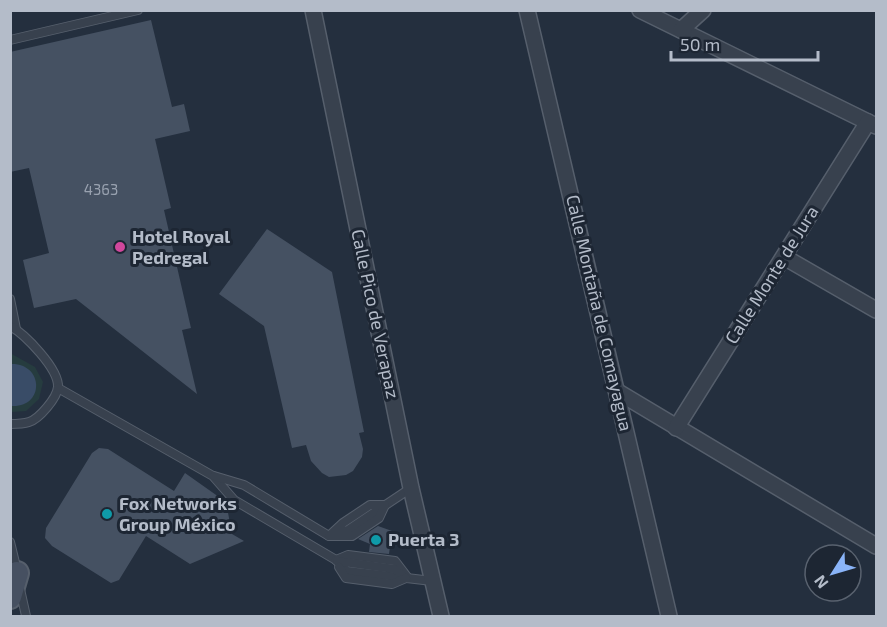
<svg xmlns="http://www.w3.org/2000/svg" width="887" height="627" font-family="'Exo 2',sans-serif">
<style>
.green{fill:#263c3f}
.water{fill:#394c67}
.building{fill:#455162}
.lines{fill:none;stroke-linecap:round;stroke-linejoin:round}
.lane-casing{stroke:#565f6c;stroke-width:10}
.street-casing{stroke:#565f6c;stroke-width:18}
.secondary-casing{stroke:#565f6c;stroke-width:26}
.lane{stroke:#38414e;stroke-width:8}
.street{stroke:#38414e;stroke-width:15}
.secondary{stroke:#465061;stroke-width:22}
.hotel-dot{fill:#d1479c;stroke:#1d2633;stroke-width:2}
.culture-dot{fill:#0f9aa8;stroke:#1d2633;stroke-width:2}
.labels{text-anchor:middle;stroke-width:6;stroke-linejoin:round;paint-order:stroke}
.number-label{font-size:15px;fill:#98a1af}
.poi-label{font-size:18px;font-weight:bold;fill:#b4bcc9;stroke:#1d2633;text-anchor:start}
.street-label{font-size:18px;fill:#b4bcc9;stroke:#1d2633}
</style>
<rect width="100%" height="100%" fill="#242f3e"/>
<!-- green -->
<path class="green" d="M10,353L35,367L43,382L39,399L26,411L11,412Z"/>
<!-- water -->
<path class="water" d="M11,364C44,363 45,408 11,406Z"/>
<!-- building -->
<g class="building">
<path d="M151,20L172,107L184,104L190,131L155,139L171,208L164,210L191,328L182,330L197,394L76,299L34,308L23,260L49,253L29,168L10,172V52Z"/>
<path d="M267,229L332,272L364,432L359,433L363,449L362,457L353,471L346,475L329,477L322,473L311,461L306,445L292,448L264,326L219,294Z"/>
<path d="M99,448L108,449L174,491L185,473L226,502L232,534L244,541L190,564L146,536L119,580L111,583L52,546L45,538L46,528L92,453Z"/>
<path d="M378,526L392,531L389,554L369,552L370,544L358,539Z"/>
</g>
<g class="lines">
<!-- lane casing -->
<g class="lane-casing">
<g id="lane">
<path d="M10,40L138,10"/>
<path d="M10,299L16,329"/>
<path d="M10,326C25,334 59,369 58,387C57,398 39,419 29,422C23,424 16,424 10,424"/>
<path d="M58,388L213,476L234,500L336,560L347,571L432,581"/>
<path d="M214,476L244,485L329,536L348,530L411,488"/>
<path d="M370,505H385L379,518L352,536H329L343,523Z"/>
<path d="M10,542L17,571"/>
<path d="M336,560L348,555L395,561L408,578"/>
<path d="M337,561L394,569L401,574"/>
<path d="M339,567L346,578L392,584L406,578"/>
<path d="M20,589L26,616"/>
</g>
</g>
<!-- street casing -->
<g class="street-casing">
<g id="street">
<path d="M313,10L411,488L441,616"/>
<path d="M527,10L669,616"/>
<path d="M640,10L876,126"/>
<path d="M681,30L703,10"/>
<path d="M784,257L876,310"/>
<path d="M618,392L876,546"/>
<path d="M676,428L868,122"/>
</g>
</g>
<!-- secondary casing -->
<g class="secondary-casing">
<path id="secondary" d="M10,597L17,573"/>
</g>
<!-- lane -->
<use href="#lane" class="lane"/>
<!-- street -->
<use href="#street" class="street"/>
<!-- secondary -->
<use href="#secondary" class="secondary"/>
</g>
<!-- markers -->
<circle class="hotel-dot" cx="120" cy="247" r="6"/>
<g class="culture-dot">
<circle cx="107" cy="514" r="6"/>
<circle cx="376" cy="540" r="6"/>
</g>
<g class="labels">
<!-- number labels -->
<g class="number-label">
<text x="101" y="195">4363</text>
</g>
<!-- poi labels -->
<g class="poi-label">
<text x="132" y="243">Hotel Royal<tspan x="132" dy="21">Pedregal</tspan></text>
<text x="119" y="510">Fox Networks<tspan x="119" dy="21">Group México</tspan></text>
<text x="388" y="546">Puerta 3</text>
</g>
<!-- street labels -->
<g class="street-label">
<text transform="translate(772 275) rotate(-58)" y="6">Calle Monte de Jura</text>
<text transform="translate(599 313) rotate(77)" y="6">Calle Montaña de Comayagua</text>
<text transform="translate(375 314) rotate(78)" y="6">Calle Pico de Verapaz</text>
</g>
</g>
<!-- border -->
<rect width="887" height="627" fill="none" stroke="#b4bcc9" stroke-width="24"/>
<!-- north arrow -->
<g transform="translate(833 573) rotate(233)"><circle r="28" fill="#1d2633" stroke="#59626f" stroke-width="1.5"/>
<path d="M0-4.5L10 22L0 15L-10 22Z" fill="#8ab4f8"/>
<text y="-9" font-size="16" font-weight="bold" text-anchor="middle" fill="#b4bcc9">N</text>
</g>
<!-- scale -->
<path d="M671 51v9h147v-9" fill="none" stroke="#b4bcc9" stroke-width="3"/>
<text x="680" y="51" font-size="18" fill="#b4bcc9" stroke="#1d2633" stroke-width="4.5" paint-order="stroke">50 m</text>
</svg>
